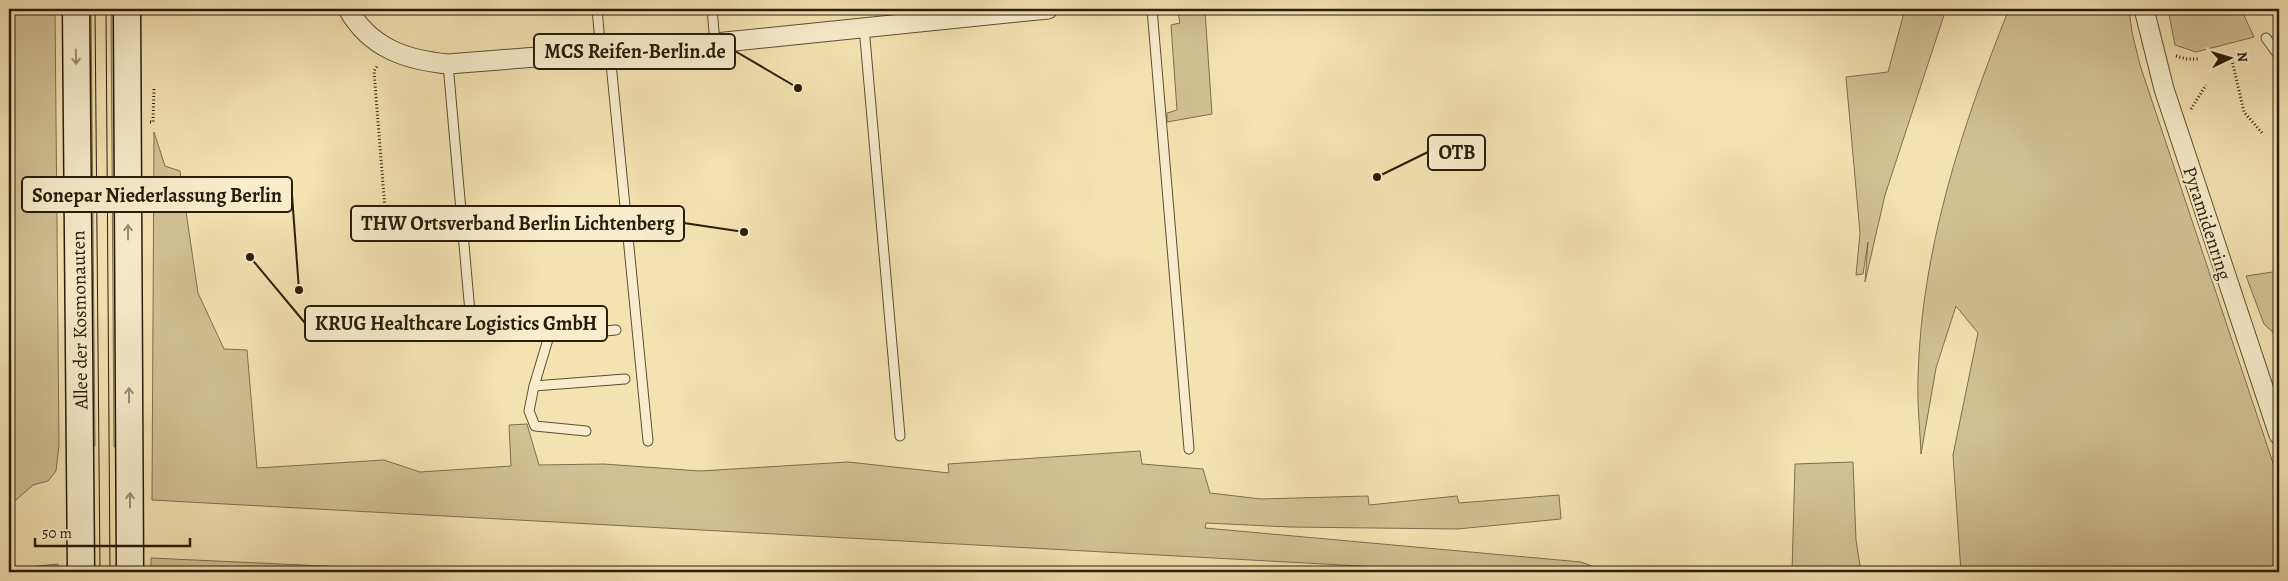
<svg xmlns="http://www.w3.org/2000/svg" width="2288" height="581" font-family="Alegreya,serif">
<style>
.green{fill:#d2c095;stroke:#7e6e50}
.lines{fill:none;stroke-linecap:round;stroke-linejoin:round}
.lane-casing{stroke:#5d4e35;stroke-width:11}
.street-casing{stroke:#5d4e35;stroke-width:21}
.secondary-casing{stroke:#2a1c0c;stroke-width:29}
.path{stroke:#2a1c0c;stroke-width:3;stroke-dasharray:1 2.5;stroke-linecap:butt}
.lane{stroke:#f8eccc;stroke-width:9}
.street{stroke:#f8eccc;stroke-width:19}
.secondary{stroke:#f8eccc;stroke-width:26}
.tram{stroke:#2a1c0c;stroke-width:1}
.oneway{stroke:#9b8e76}
.labels{text-anchor:middle;stroke-width:4;stroke-linejoin:round;paint-order:stroke}
.street-label{font-size:19px;fill:#2a1c0c;stroke:#f8eccc}
.leader{fill:none;stroke:#2a1c0c;stroke-width:2}
.callout-dot{fill:#2a1c0c;stroke:#f8eccc;stroke-width:2}
.callout{fill:#f8eccc;stroke:#2a1c0c;stroke-width:2}
.callout-label{font-size:20px;text-anchor:middle;font-weight:bold;fill:#2a1c0c}
</style>
<rect width="100%" height="100%" fill="#f5e2b1"/>
<filter id="stains"><feTurbulence type="fractalNoise" baseFrequency=".004" numOctaves="4"/><feColorMatrix values="0 0 0 0 .2 0 0 0 0 .09 0 0 0 0 .02 0 0 0 .5 -.17"/></filter>
<radialGradient id="worn" r=".72"><stop offset=".6" stop-color="#630" stop-opacity="0"/><stop offset="1" stop-color="#630" stop-opacity=".3"/></radialGradient>
<!-- green -->
<g class="green">
<path d="M9,9H55L59,445L56,471L48,481L33,485L9,506V501H14L9,403Z"/>
<path d="M85,9H91L95,446H88Z"/>
<path d="M111,9H118L121,447H114Z"/>
<path d="M1905,9H1946L1885,195L1865,282L1868,242L1863,274L1856,275L1860,233L1846,77L1888,72Z"/>
<path d="M2009,9H2129L2132,32L2140,65L2279,481V572H1961L1953,455L1978,333L1956,306L1936,368L1921,454C1920,429 1917,403 1918,378C1921,250 1962,126 2009,9Z"/>
<path d="M2168,9H2241L2254,37L2196,52L2175,45Z"/>
<path d="M1205,11L1212,114L1167,122V113L1177,110L1171,25L1180,23L1178,13Z"/>
<path d="M154,132L165,166L180,171L198,293L224,349L247,350L257,468L384,460L420,472L511,466L509,425L527,424L539,465L604,464L700,471L848,462L949,473L948,464L1140,451L1142,464L1203,469L1210,493L1261,499L1368,496L1369,505L1457,496L1459,503L1559,495L1561,519L1457,529L1290,527L1206,523L1205,528L1581,562L1608,572H1470L152,500Z"/>
<path d="M2279,271V338L2264,324L2246,276Z"/>
<path d="M1853,462L1856,540L1861,572H1792L1795,464Z"/>
<path d="M151,558L453,572H151Z"/>
<path d="M58,564V572H29V567Z"/>
</g>
<g class="lines">
<!-- lane casing -->
<g class="lane-casing">
<g id="lane">
<path d="M597,9L601,53"/>
<path d="M712,9L715,43"/>
<path d="M1152,9L1189,449"/>
<path d="M864,27L900,436"/>
<path d="M2266,38L2279,56"/>
<path d="M610,53L648,441"/>
<path d="M448,64L472,335L549,336L616,330"/>
<path d="M549,336L534,386L625,379"/>
<path d="M534,386L529,411L535,426L586,431"/>
</g>
</g>
<!-- street casing -->
<g class="street-casing">
<g id="street">
<path d="M348,9C370,48 406,60 448,64L715,43L1048,9"/>
<path d="M2144,9L2164,89L2279,435"/>
</g>
</g>
<!-- secondary casing -->
<g class="secondary-casing">
<g id="secondary">
<path d="M76,9L81,572"/>
<path d="M127,9L130,572"/>
</g>
</g>
<!-- path -->
<g class="path">
<path d="M2176,56L2187,59H2200"/>
<path d="M2231,56L2244,112L2263,134"/>
<path d="M2191,109L2206,85"/>
<path d="M150,122H153L154,88"/>
<path d="M360,225L386,222L374,71L378,65"/>
</g>
<!-- lane -->
<use href="#lane" class="lane"/>
<!-- street -->
<use href="#street" class="street"/>
<!-- secondary -->
<use href="#secondary" class="secondary"/>
<!-- tram -->
<g class="tram">
<path d="M95,9L100,572"/>
<path d="M106,9L110,572"/>
</g>
</g>
<!-- one-way arrows -->
<defs><path id="oneway-shaft" d="M-6 0H5M1.5-3L5.5 0L1.5 3" fill="none" stroke-width="1.6" stroke-linecap="round" stroke-linejoin="round" transform="scale(1.25)"/></defs>
<g class="oneway">
<use href="#oneway-shaft" transform="translate(76 57) rotate(89)"/>
<use href="#oneway-shaft" transform="translate(128 232) rotate(-90)"/>
<use href="#oneway-shaft" transform="translate(129 395) rotate(-90)"/>
<use href="#oneway-shaft" transform="translate(130 500) rotate(-90)"/>
</g>
<g class="labels">
<!-- street labels -->
<g class="street-label">
<text transform="translate(2208 223) rotate(72)" y="7">Pyramidenring</text>
<text transform="translate(79 320) rotate(-91)" y="7">Allee der Kosmonauten</text>
</g>
</g>
<!-- callouts -->
<path class="leader" d="M798 88L735 51M1377 177L1428 152M299 290L292 195M744 232L684 223M250 257L305 323"/>
<g class="callout-dot">
<circle cx="798" cy="88" r="5"/>
<circle cx="1377" cy="177" r="5"/>
<circle cx="299" cy="290" r="5"/>
<circle cx="744" cy="232" r="5"/>
<circle cx="250" cy="257" r="5"/>
</g>
<g class="callout">
<rect x="534" y="34" width="201" height="35" rx="5"/>
<rect x="1428" y="135" width="57" height="35" rx="5"/>
<rect x="22" y="177" width="270" height="35" rx="5"/>
<rect x="351" y="206" width="333" height="35" rx="5"/>
<rect x="305" y="306" width="302" height="35" rx="5"/>
</g>
<g class="callout-label">
<text x="635" y="58">MCS Reifen-Berlin.de</text>
<text x="1457" y="159">OTB</text>
<text x="157" y="202">Sonepar Niederlassung Berlin</text>
<text x="518" y="230">THW Ortsverband Berlin Lichtenberg</text>
<text x="456" y="330">KRUG Healthcare Logistics GmbH</text>
</g>
<!-- margin -->
<rect width="2288" height="581" fill="none" stroke="#f5e2b1" stroke-width="30"/>
<rect x="10" y="10" width="2268" height="561" fill="none" stroke="#2a1c0c" stroke-width="2.5"/>
<rect x="15" y="15" width="2258" height="551" fill="none" stroke="#2a1c0c"/>
<!-- north arrow -->
<g transform="translate(2230 58) rotate(85)" stroke="#f8eccc" stroke-width="4" paint-order="stroke">
<path d="M0-4L9 19L0 12L-9 19Z" fill="#2a1c0c"/>
<text y="-8" font-size="14" font-weight="bold" text-anchor="middle" fill="#2a1c0c">N</text>
</g>
<!-- scale -->
<path d="M35 538v8h155v-8" fill="none" stroke="#2a1c0c" stroke-width="2.5"/>
<text x="42" y="538" font-size="15" fill="#2a1c0c" stroke="#f8eccc" stroke-width="4" paint-order="stroke">50 m</text>
<rect width="100%" height="100%" filter="url(#stains)"/>
<rect width="100%" height="100%" fill="url(#worn)"/>
</svg>
